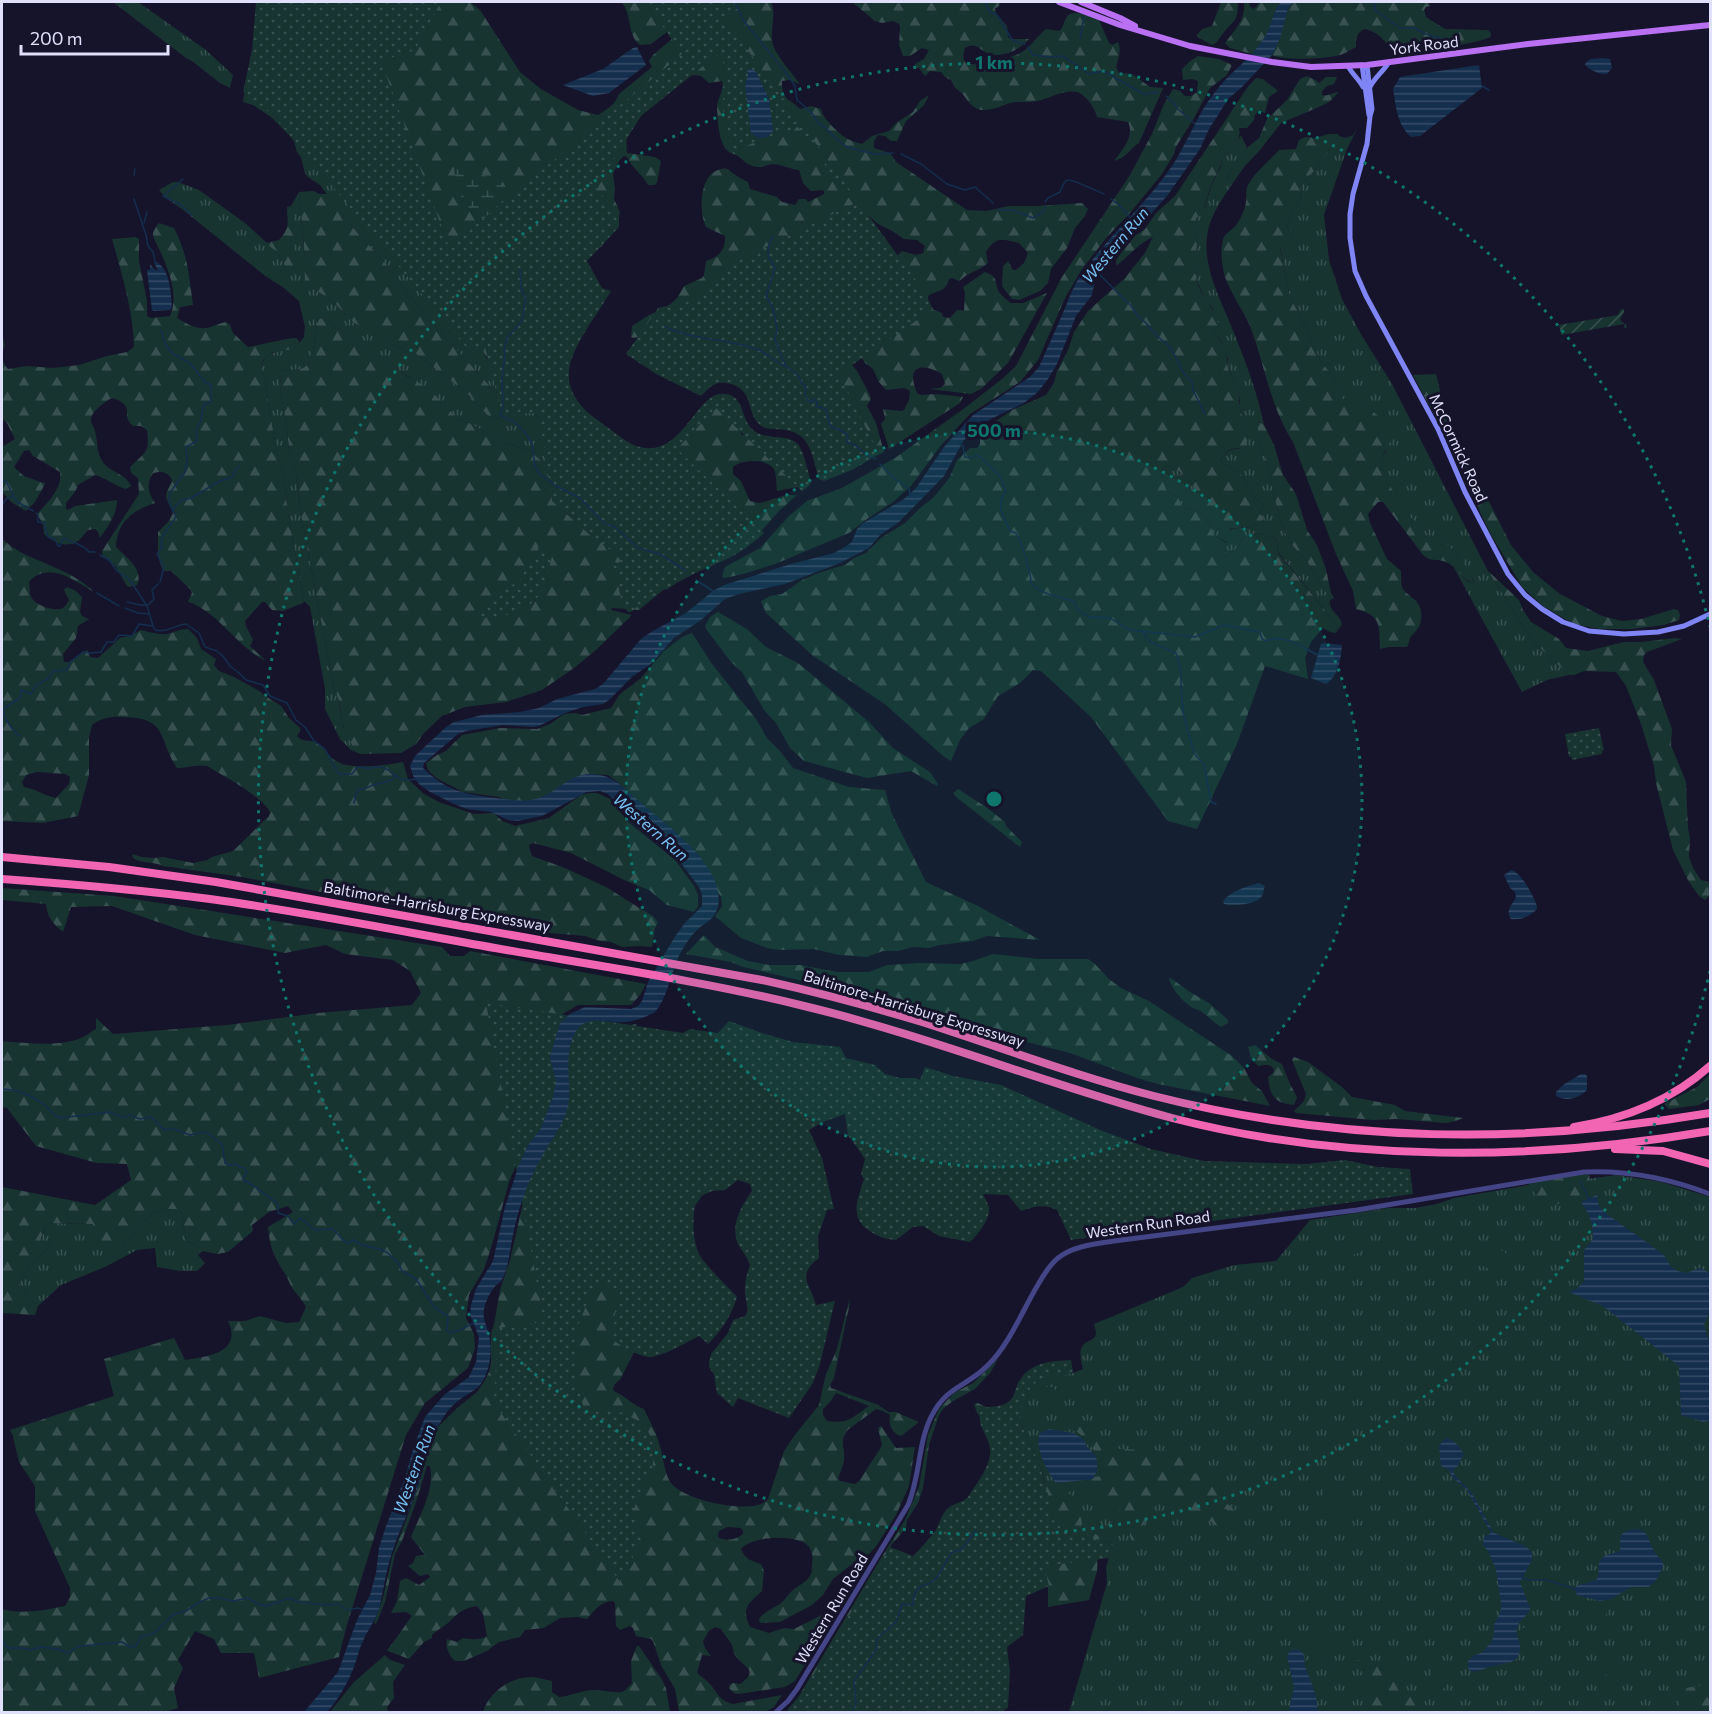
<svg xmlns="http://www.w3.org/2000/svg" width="1712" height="1714" font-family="Commissioner,sans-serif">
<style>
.grass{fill:url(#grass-tufts)}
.forest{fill:url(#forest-firs);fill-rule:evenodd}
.wetland{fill:url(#wetland-marsh)}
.park{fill:url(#park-dots)}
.garden{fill:url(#garden-furrows)}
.pitch{fill:#173431}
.water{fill:url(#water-rules)}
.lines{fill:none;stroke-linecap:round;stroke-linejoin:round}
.stream{stroke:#142e4e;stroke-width:1.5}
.tertiary{stroke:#434586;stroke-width:5}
.secondary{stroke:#7f85f4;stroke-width:5}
.primary{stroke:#b970f3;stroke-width:6}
.motorway{stroke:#f265b3;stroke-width:8}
.ring{fill:none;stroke:#0f766e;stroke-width:3;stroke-dasharray:3 6}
.labels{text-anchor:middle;stroke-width:6;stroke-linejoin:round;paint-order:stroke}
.street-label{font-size:15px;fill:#e1e0fc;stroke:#16142b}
.water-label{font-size:16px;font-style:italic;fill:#77c3f4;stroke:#16142b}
.centre{fill:#0f766e;stroke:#16142b;stroke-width:3}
.ring-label{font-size:18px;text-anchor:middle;font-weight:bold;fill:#0f766e;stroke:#16142b;stroke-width:6;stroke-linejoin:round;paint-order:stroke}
</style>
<defs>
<pattern id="grass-tufts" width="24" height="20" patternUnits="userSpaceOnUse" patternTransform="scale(1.5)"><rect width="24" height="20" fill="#173431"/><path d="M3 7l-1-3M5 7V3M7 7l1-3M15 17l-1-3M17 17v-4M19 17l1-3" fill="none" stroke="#385150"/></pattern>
<pattern id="forest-firs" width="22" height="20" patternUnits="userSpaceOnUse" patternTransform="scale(1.5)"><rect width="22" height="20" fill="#173431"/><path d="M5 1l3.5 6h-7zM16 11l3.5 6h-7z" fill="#385150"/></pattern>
<pattern id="wetland-marsh" width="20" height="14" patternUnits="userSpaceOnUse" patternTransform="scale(1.5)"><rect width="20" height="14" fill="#173431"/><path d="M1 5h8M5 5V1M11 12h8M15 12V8" fill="none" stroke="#385150"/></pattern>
<pattern id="park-dots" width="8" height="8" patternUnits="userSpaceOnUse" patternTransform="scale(1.5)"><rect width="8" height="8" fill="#173431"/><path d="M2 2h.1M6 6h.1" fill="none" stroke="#385150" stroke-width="1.8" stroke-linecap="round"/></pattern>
<pattern id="garden-furrows" width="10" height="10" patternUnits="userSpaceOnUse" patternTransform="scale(1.5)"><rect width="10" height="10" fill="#173431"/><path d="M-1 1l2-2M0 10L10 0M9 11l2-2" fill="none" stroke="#385150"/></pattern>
<pattern id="water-rules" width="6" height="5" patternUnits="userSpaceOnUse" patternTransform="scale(1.5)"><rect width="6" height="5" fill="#142e4e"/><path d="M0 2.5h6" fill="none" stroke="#364c68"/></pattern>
</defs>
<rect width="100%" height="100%" fill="#16142b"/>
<!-- grass -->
<g class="grass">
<path d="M113,2H138L206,50L233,75L230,88L220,83L192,61L186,58Z"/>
<path d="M246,84L483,351L486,358L516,395L539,417L543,423L676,580L662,591L661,584L545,464L530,451L505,443L469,423L459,420L430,392L396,368L356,343L345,333L325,319L318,318C315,330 315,363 303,368C296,371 287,369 280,372L281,396L286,421L290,458L296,476L301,514L334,689L338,696L343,727L360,754L351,750L340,739L325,709V689L310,607L304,601L288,514L283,472L277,453L268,402L266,381L261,370C263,351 278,351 294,349L304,337L305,327L299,301L284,288L264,275L182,209L166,198L159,190L173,182H178L199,190L245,223L278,253L285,266L293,209L291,206L299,192L307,284L335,303L345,314L392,344L418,355L467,393L489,417L501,419L512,426L509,407L423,313L386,264L346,220L320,185L308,177L305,174L301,157L297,152L294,141L287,133L271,117L253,105L243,102Z"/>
<path d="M1358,127L1347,149L1324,215L1329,260L1342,299L1362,336L1392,384L1488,571L1532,640L1569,675L1547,680L1522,692L1453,566L1468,582L1474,583L1473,579L1456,553L1438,537H1427C1411,519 1389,493 1382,469C1380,462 1382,456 1386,451L1364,406L1343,400L1333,377L1320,360L1300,315L1290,298L1280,247L1289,245L1292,235L1286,225L1302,195L1300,188L1301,185L1316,169L1339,136L1346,138L1353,135Z"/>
<path d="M1241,135L1247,148L1230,171L1227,180L1244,167C1233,183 1220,200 1212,218C1196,256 1218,293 1232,328C1245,360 1257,391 1264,425L1259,421L1258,435L1269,472L1279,517L1286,534L1292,545L1307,561L1325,591L1328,593H1331L1334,598L1330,600C1328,611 1340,614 1342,624L1338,630L1337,625L1278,552C1277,538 1278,540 1266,535C1256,531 1252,535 1242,538L1239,546L1227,557L1220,555V551L1226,546L1227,542L1215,536L1206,517L1198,511L1183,508L1178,497C1159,491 1170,486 1161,474L1163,469L1169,466C1189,473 1195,492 1206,508C1211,517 1223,523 1231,530C1243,525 1254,532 1264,518L1259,513L1263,505L1256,499L1240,473L1220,462C1227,449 1228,450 1243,448L1247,431L1239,406L1240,401L1238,390L1227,365L1228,359L1221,341L1212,330L1213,309L1206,300L1195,278L1193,260L1197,242L1195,219L1205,207L1211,186L1221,167L1222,154C1232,150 1236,144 1241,135Z"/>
<path d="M1616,1175L1662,1182L1710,1197V1712H1069L1107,1583L1106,1568L1113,1543L1060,1531L1039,1463L1020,1422V1412L1026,1393L1043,1374L1073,1373L1083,1369C1081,1362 1078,1349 1084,1344C1093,1337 1099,1341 1094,1324L1183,1287L1192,1278L1234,1265L1276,1261L1310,1220L1388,1208H1415L1437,1204L1454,1198L1574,1177L1580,1180Z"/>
<path d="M168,1209H181L186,1241L196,1245L198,1255L205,1263L197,1271H180L157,1267L155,1248L137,1250L105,1267L61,1285L38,1306L28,1297L19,1283L30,1264L51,1247L40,1240L47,1223L93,1224L122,1245L153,1213Z"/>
</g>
<!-- forest -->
<g class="forest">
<path d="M257,2H470L480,10L520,72L541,89L578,110L598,115C607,109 615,105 619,94L652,67L649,61L653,55L692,22L687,17L651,44L640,45C626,34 633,14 621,2H771C777,16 769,31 773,45C777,57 792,73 800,84L789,80L782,81C782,101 788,97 800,109L811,106L821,109C823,117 827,120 832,126C843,137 847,140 862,144L872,136L889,131L896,123L913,112L920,101L929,95L924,105L906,121L897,141H891L885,136L878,135L874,141V148L890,153L896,162L967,210L986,211L1009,206H1037L1082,203L1088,209L1085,216L1075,228L1067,248L1051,269L1048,283L1040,291L1019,300L1012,299L1002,286L1003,266L1008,261L1013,270H1016L1024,263L1028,253L1019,243C1002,239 996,236 986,252L988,263C981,269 974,271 967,275C964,277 962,279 959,281L952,278L949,279C946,291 940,290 929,295L928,298L929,308L942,313L943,317L950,318L957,310L964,311L965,293L963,287L985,272C999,277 994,282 999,292C1002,296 1007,300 1011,303H1023L1047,293L1008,363L981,389L971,394L929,389L940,388L945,384L942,374C934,369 914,361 913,377C913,382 915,388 917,393L920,395L937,394L963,397L960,403L889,449L881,424L885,419L883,409L901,411L904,410L909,400L910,391L904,388L886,390L879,382L873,369L865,363L861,357L848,365H852L857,371L870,395L871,399L867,406L876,423L884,452L872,458L808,439L746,387L641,336L634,338L631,337L632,326L649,315L666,308L677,298L684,286L702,278L704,275L706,261C719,258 726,248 725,236L706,227C699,212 699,177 718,170C720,169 725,168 727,169C729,169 730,171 731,172C736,176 742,179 748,182L750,189L777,197L782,202L795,205L799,199H806L808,202L824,194V191L821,190L814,191H811L803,183L799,170C790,169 781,164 772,164C768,165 765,166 762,167C751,168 745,162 738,156C737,155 730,153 729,152C718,144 718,120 717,108C717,98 725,90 722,81L709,83L701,76L683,74L667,81L626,135L627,153L655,157L661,161L657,182L655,185H648C642,174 632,168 627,157L624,156L619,161L613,174L615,189L614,199L620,212L616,230L605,239L602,246L590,254L533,377L628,451L674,452L718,401L735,422L742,435H761L777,440L789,476L798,487L777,491C776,484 777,473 773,468C766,458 741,460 733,467V474L741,481L750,501L760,503L786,495H797L779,511L750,544L543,423L539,417L516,395L490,364L483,351L477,348L476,338ZM462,198L553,307L489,247L474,215ZM868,215L878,224L892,231L904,239L917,240L925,246L923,253L916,255L902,251L887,265Z"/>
<path d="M852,2H1001L998,7L995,8L996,13L1007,26L1008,37L1011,39H1029C1020,49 1005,58 990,54C980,51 976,41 965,48C960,64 967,65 982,64L984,58C999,59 1013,59 1025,50C1033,44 1038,35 1046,29L1059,31C1064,27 1063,24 1066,18C1072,7 1090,17 1099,20L1109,43L1112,45L1118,42C1122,50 1118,59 1116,67L1119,73L1132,74L1150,87L1163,88L1139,143C1128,150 1128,157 1114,161C1122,150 1135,136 1128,122L1097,117C1095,108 1086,95 1077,92C1065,89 1050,98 1037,101C1028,103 1018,101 1010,103C1000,106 995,110 983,110C968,109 967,94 955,88L951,80L945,77L941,72L930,71L925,76L919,68H915V64L924,59L929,50L922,48L910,56H903L899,45L900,27L899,24L893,21L882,23L875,21Z"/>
<path d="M1221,2H1238C1238,24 1233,19 1222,35C1218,40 1218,42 1212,45L1199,38L1197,35L1202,29L1212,26Z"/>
<path d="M1244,2H1249L1250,6L1253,9L1256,7L1259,2H1281C1275,9 1274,16 1271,25C1268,36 1259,45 1252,54L1230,48L1225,43C1235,30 1246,19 1244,2Z"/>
<path d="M1293,2H1429L1430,6L1426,7L1424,10L1426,17L1445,29L1484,30H1488L1491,33L1490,37C1478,44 1400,56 1390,48C1388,47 1388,45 1387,44C1381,36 1374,31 1365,29C1356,32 1356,39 1356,47C1351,49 1348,52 1343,54C1332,59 1282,61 1272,55L1288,8Z"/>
<path d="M1198,56L1219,59L1232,65L1227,75L1210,88L1194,118L1176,147L1174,154L1162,174L1130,213L1107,237L1082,269L1065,298L1038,360L1020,382L970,414L942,444L911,486L893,502L867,519L849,533L775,564L743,574L725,578L722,577L725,567L760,548L789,516L807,501L842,488L895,458L966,407L1002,379L1016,366L1062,277L1130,175L1152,134L1164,104L1173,89L1180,91L1185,96H1191L1197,92L1198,81L1192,79L1183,80L1182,69L1189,62Z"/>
<path d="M1307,76L1317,81L1319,83L1326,77H1337L1334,84L1327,86L1322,91V95C1328,97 1333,92 1339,92L1329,102L1319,107L1281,123L1260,150L1244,167L1227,181L1230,171L1236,162L1247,148L1259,138L1267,119L1287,100L1300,79Z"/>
<path d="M1256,78L1263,79L1278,91L1269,97L1265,113L1258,111L1255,115L1254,120L1247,128H1239C1242,141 1233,149 1222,154C1223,167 1216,174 1211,185C1206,198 1207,211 1195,219C1196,227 1197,235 1197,243C1196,254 1192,264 1195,276C1199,295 1216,308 1219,327L1213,328L1212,330C1217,336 1222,342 1225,350C1228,356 1226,362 1228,368C1231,376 1236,382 1238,390C1240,396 1238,403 1240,409C1243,422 1254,436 1243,448C1229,449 1227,448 1220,462L1240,473L1256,499L1263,505L1259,513L1264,518C1256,530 1249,526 1237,528C1234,528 1231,529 1227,529C1221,523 1211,517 1206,509C1194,493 1191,474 1169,466L1163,469L1161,474C1170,486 1159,491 1178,497L1183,508L1198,511L1206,517L1215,536L1227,543L1226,546L1220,551V555L1227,557L1239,546L1242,538C1252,535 1256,531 1266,535C1278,540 1277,538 1278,553L1337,625L1338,630L1336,633L1330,632L1323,628L1311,642L1305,658L1308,679L1265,666L1237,744L1197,829L1168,821L1091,717L1041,671L1033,670L1020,683L998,696L984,719L969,728L960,740L951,761L943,756L886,705L812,655L766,613L761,601L770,596L782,594L802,580L818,573L845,565L854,558L866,553L881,538L905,523L920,508L934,497L950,477L957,460L970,448H977L980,444V435L990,425L1012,410L1046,395L1054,383L1057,371L1068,350L1074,332L1088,311L1125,278L1145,253L1153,237C1139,243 1129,256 1117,265L1116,261L1121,253L1136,235L1145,229L1156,213L1175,196L1247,88Z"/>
<path d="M1328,134H1338L1339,136L1316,169L1301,185L1300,188L1302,195L1286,225L1292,235L1290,245L1280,248L1290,298L1300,315L1320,360L1333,377L1343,399C1373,408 1377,410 1392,438C1389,444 1383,453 1382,459C1379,479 1414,522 1427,537H1438C1451,546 1471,568 1474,584C1462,579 1457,567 1446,562C1437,558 1432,563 1423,555L1383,502H1378L1368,514L1370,523L1387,559L1401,571C1401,591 1401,588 1415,600C1422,606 1423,618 1419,627C1417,631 1412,634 1410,638C1409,641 1409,644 1407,647H1389L1380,649C1379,625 1382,616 1356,609L1353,591L1336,554L1293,442C1270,407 1265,365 1250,326C1243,310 1231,294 1225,277C1222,266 1220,251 1223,240C1224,233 1233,230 1237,224C1241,218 1245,209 1246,202C1247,196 1245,191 1248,185C1254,173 1270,160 1279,150L1296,149L1299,140L1305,137L1316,138Z"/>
<path d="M313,191L320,194H328L346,220L386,264L423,313L509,407L520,423L517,426H512L501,419L489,417L467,393L418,355L392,344L355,323L345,314L335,303L307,284L305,282L304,247L299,192Z"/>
<path d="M291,206L293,209L295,267L291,269L285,266L278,253L266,243L279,240C291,226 287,224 287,207Z"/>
<path d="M159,223L174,228C188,255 189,275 193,305L180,307L177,318C187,324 198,331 211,327C216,325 220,323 226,322L230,325L233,333L248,347C255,346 292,337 295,338C297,338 298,340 299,341L298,346L294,349L273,352L263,360L261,370L266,381L268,402L277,453L283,472L288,514L304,601L303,603L283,611L272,610L265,602H262L245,621L246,626L253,640L250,646L266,661C237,647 219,613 189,602L188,601L192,593L191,590L171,571H163L158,557V532L169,521L173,513C164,493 164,499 172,480C167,471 162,471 153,473C146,484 148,493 155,503C133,510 117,522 116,547C126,557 144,569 137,585L129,587L127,586L116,567L103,556L102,552L104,548L139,494L138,478L131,473L130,467C146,451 150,453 147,430L141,426H133C120,414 135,409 118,400C116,399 113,398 110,399C104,402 91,413 91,419C90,422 93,425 94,428C98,438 96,449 101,459C107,472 126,473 131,486L126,489C115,486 106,478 95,475L78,485L75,492L66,503V509L68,510L75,506L117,500C117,514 108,527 100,538L98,532L95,529L88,530C85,533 81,539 78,541C65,549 54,542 44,534L43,524L37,514C47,503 63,488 60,472L33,456L29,450L24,451L14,467L24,476L43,483L45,482V484L35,502L26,511L11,502L2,492V447L15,439L7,423L2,419V336L5,345C1,355 1,361 8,369L27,366L53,368L79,365L107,356L127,352L134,347C133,310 122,275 112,239L136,237L139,239V261L147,301V316L151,318L170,316C179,296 169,271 161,253C159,248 154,240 153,235C153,231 156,226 159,223Z"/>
<path d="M318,318L325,319L345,333L357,343L396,368L408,377L428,388L459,420L469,423L505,443L530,451L545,464L661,584L662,591L639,610L612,608L611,610L632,615L596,650L574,668L542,690L506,702L465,707L442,716L424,733L416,744L401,753L360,754C353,746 346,737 343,726C340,713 341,700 334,689L301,514L296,476L290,458L286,421L281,396L280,372C287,369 296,371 303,368C315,363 315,330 318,318Z"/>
<path d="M1436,374L1447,419L1511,545L1533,572L1560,594L1602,616L1622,621L1641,619L1674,609L1678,610L1680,615L1679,620L1664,625L1632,629H1599L1574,624L1544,607L1522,587L1490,533L1433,413L1413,375Z"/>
<path d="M1258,421L1264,425L1274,445L1283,475L1296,494L1307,530L1317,545L1326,569L1331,593H1328L1325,591L1307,561L1292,545L1286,534L1279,517L1269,472L1258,435Z"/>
<path d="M2,539C8,544 15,549 22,553C46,565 74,572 94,592C75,581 48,560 29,582C30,586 29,593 31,597C35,605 50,610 59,609C64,609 67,604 69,600L64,590L67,587L76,591L82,597L80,612L82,616L89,619L78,626L76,638L63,654L64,662H69L87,650L90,657L98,658L120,638L130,636L141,630C149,632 159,635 167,634C175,632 180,629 188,629L197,638L201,649L216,659L214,665L219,671L234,677L259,691L270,699L281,706L289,718L300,728V731L297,736C303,743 310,739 317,743C325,748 329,758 338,762C352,770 387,765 403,762L408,779L424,794L441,803L474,814L494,813L502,821L515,826L549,818L581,795L590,793H597L610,799L628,822L675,860L694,886L698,895V906L694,912L667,905L649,890L626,881L571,853L533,843L530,844L529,847L532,856L565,868L606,887L654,917L658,923L655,928L652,947L640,946L622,947L611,942L600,941L585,936L539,932L464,916L449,915L350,896L337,895L242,877L163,866C153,861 141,864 133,858L132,854L142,857L154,858L163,857L193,863L207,860L212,857L233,851L269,816L270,812C262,796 223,776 207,766C196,764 187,768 177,768C158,738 168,718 124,717C112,716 101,718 92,725L89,738V775L78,816L43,823L2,821ZM37,772L65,774L70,777L69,784L56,798C45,796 36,789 24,787L22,782L26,775Z"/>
<path d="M1488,571L1519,600L1523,610L1531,622L1559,639L1566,648L1588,651L1624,642H1641L1675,638L1682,639L1647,652L1644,655L1643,662L1654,680L1672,729L1671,745L1686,782L1688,828L1690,838L1689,857L1693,868L1701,880L1710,882V895L1705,900L1699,896L1689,882L1673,850L1656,783L1654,766L1641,724L1626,686L1616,672L1584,671L1574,675H1569L1532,640Z"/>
<path d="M718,612L747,629L766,647L798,663L869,722L893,748L930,772L938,784L937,786L911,771L867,778L804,761L790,748L776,723L764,710L742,672L731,662L706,629L705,626L710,617Z"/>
<path d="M692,633L712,664L756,719L767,738L780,751L793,768L849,787L885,790L892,814L926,882L978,906L1040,940L987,936L973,941L940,945L929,948L913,947L898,951H883L867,957L839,955L814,949L779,950L767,948L741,938L715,916L722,906L721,897L701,868L620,784L608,775L589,774L562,786L541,799L511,804L499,797L463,792L436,778L428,770L426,763L437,755L446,751L462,735L500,728L537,729L550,724L564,714L576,713L582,715L611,708L620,694L640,679L664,651L682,637Z"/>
<path d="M958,789L986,807L1005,822L1006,826L1022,842L1020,847L956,797L953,793Z"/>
<path d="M2,888L114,896L442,947L450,956H464L470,951L646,984L640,995L631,1005H578L561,1015L527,1139L509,1182L492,1245L484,1269L469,1295L466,1318L474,1334L475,1348L468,1368L425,1403L406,1435L346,1628L339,1657L259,1678L254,1653H221L214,1639L195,1631L178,1660L183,1668L174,1688L178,1708L165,1712H2V1609C23,1615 44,1610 65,1606L70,1597V1588L35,1511V1486L19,1462L13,1436L10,1430L114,1396L104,1359L174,1338L185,1360C207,1357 243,1353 228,1321H245L260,1316L286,1323L299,1322L306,1307C302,1299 297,1295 292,1288C290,1284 288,1279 286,1275C274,1258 270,1248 268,1227L293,1212L288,1206L269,1212L252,1225L253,1231L228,1252L217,1254L203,1251L198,1255L196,1245L186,1241L181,1209H168L153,1213L122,1245L97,1250L90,1241L93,1224L47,1223L40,1240L51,1247L30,1264L19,1283L28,1297L38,1306L35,1315L2,1313V1187L95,1205L131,1180L127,1164L97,1163L36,1146L7,1108L2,1107V1041C27,1043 55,1047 79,1039C85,1037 90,1032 96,1029V1018L113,1034L227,1025L318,1013L412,1005L421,993L410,971L393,960L345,954L326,945L285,953L195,935L112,906L71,907L63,932C53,924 47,917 46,904L2,900Z"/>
<path d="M704,935L715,947L748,961L769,965H800L837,972H869L887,965L920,963L960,964L973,961L993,954L1039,959H1088L1095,964L1109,979L1121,988L1149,1001L1232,1056L1244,1068L1252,1083L1262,1091L1270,1106L1158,1084L1140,1079L1070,1053L936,1019L851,992L743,967L731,962L686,954Z"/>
<path d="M1169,978L1172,979L1190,992L1209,1003L1228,1020V1023L1221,1027C1214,1023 1209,1017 1202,1012C1198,1009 1197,1010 1193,1008C1184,1003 1171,989 1169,978Z"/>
<path d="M637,1024L634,1028L757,1186L741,1172L704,1193L694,1207L637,1346L621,1378L615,1384L613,1389L614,1391C625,1396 634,1406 644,1409C649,1420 656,1432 659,1443C663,1455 664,1470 669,1480C679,1500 742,1512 761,1504C764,1503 766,1501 768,1499L784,1451L794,1436L819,1405L826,1374L837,1349L850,1297L849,1307L834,1378L830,1385L831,1388L876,1404L889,1412H896L919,1422L901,1436C892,1433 888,1425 890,1415L883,1411L876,1409C870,1414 849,1428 846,1432C840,1441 845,1450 844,1460C843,1466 840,1473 838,1478L840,1481L855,1484L859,1481L880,1449L882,1445L878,1428L881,1426L896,1448L915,1447L909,1486L896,1515L877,1545L870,1553L852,1564L833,1579L823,1595L812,1605L780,1622L760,1623L759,1619C765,1611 773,1609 781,1603C786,1599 789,1593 794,1589C800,1585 808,1581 811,1574C812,1573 812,1567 812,1565C813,1559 813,1553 809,1547C799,1533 750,1536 741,1549C745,1559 751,1561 761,1564L764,1571L762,1591C748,1604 741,1608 750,1627L769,1633L784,1628L794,1629L830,1611L835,1606L854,1574L863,1568V1570L795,1681L785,1687L738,1694L734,1693L729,1688V1685L733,1683L740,1684C761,1669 742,1667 735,1655C733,1652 733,1648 732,1645C729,1640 724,1634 721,1629L715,1627L709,1631L703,1641L705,1648L711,1656L702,1655L697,1673C701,1676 706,1680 709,1683C718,1693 718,1700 733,1704L782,1695L774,1707L765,1712H679L675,1689L661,1665L653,1641L651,1639L636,1636L633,1628L630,1626L620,1630L616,1626L615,1603L613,1601C601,1601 594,1611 587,1619L577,1617L560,1618L544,1628L525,1630L520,1637L499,1642L487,1651L464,1661H455C449,1656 445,1647 447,1639L457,1642L463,1638C471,1639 480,1641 487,1636L483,1614L477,1606C463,1608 457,1614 448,1623C443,1627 437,1630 432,1635V1638L424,1642L409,1659L388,1651L387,1650C397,1639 403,1627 412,1616L406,1612L391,1613L397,1601L400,1581L406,1578L419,1585L430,1577L428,1574L420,1576L408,1566L413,1563L416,1556L425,1555L411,1537C420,1514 435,1491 430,1466H427L416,1502L402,1541L395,1554L385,1602L376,1624L374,1623L383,1598L392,1557L415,1496L424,1466V1457L436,1429L457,1408L477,1392L484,1382L489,1372L491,1363V1334L494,1324L500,1290L510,1260L523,1203L621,1026ZM836,1393L869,1406C851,1418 849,1424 827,1421L823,1415V1409L830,1402ZM727,1527L741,1528L743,1531V1534C735,1540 729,1541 719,1538L718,1535L719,1531Z"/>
<path d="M1255,1045L1272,1059L1282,1064L1290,1084L1296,1095L1297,1098L1294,1105C1274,1103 1270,1096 1268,1077L1273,1073L1274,1070C1271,1063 1265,1065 1258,1066L1251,1058L1248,1047Z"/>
<path d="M1294,1057L1308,1062L1342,1087L1352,1097L1395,1105L1405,1111L1463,1118L1456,1121L1446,1123L1396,1119L1373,1120L1296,1113L1294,1111L1304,1101L1306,1094L1292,1060Z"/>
<path d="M1710,1074V1099L1699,1105L1669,1109L1664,1104L1697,1087Z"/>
<path d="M1589,1174L1590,1181L1595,1190L1544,1209L1528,1183L1558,1177Z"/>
<path d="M998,1359L990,1373L975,1389L953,1401L944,1408L939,1415L929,1445L923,1488L918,1503L907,1520L906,1528L892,1544L870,1581L842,1641L796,1706L787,1711L799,1696L881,1558L905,1520L919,1487L928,1435L939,1409L954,1393L973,1383Z"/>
<path d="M978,1403C984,1406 993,1410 998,1415C1014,1434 1030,1477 1051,1487L1100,1476C1098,1455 1093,1442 1074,1430L1083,1424L1096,1428L1105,1442L1117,1449L1180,1451L1184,1467L1188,1473L1207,1474L1219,1485L1226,1488L1229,1491L1222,1499L1224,1502L1235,1509L1233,1511L1225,1509L1221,1510V1530C1212,1522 1199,1512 1187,1511C1182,1511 1176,1512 1172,1512L1169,1506L1170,1501L1166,1498C1149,1507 1142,1527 1136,1545H1134L1130,1537V1520L1111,1501L1098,1496L1094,1487L1077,1486L1068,1493L1081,1504L1082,1530L1087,1535L1096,1534L1099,1537L1097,1571L1089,1600L1048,1607V1586L1037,1583L1003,1612L1007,1692L1004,1712H837L995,1492L990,1426L977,1413L974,1404Z"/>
<path d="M637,1646H639L661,1678L666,1688L670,1712H483C489,1692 511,1676 534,1677C540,1678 546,1680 552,1681V1692L559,1697C570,1696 580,1691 592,1690C601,1690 613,1693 621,1692C626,1691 628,1687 632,1683L631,1661Z"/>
<path d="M385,1655L390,1660L405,1665L393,1682L394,1698L387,1707L388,1712H330L353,1683Z"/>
<path d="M1356,1660L1406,1669L1399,1684L1417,1700L1436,1711H1472V1712H1365C1367,1710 1369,1707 1370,1703C1371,1693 1362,1668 1356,1660Z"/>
<path d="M1710,1684V1712H1675L1686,1688Z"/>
</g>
<!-- wetland -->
<path class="wetland" d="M459,165L472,168L525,198L489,247L474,215L462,198L457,185L454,170Z"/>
<!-- park -->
<g class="park">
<path d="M256,2H441L415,50L381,61L449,247L682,54L646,2H745L725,19L923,290L933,309L839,374L879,454L852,470L824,481L819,479C810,450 811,430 775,429C768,429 762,428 758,423C751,416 751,406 747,397C742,386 727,380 715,384C709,387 705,392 701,396L656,374L626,354L658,308L702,298L729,265L853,204L798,127L732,151L723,109V87L726,66L717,55L641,116L596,188L619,214V227L587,261L602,288L611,291C604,302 597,314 589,325C574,351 557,376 580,404C586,413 596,418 604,425C619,435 633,450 652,448C686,446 699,390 725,394C744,396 741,417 751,428C764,443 790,431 800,447C805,457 808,471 811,482L809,486L802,491L716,408L677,449L764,533C753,543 740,553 725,560C704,569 685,577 666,590L662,587L631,612H628C616,597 621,577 611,561L618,563L622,558L591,536L552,501L539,413L502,414L485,347H466L273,115L243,92L252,50Z"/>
<path d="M539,546L553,554C549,563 549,573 546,582C536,612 501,620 473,617L481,612L495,592L506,589L519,581Z"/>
<path d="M1599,728L1604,750L1602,751V754L1572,760L1571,756L1569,757L1565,734Z"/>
<path d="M486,1003L683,1033L690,1029L718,1033L729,1021L765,1034L793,1042L840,1047L846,1058L875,1065L885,1074L900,1078H916L920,1080L925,1067L953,1076L1001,1085L1100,1130L1151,1149L1204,1161L1306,1164L1345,1160L1378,1167L1410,1169L1413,1194L1071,1240L1057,1210C1043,1204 1036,1206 1021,1211L1008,1195L983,1194C985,1198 988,1203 989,1208C990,1220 978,1234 970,1242L939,1236L923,1226L913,1227L896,1240C887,1239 881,1238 873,1233C848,1219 857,1201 864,1179L861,1174L865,1159L848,1135L845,1114L823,1122L809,1130L822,1158L834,1209L827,1210L818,1237L819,1258C795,1276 811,1284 816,1305L835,1301L820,1364L813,1383L789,1418L738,1398L733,1407L717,1393L714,1375L709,1367V1362L711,1354L728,1333L733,1320L745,1316L748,1311C744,1290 743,1285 750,1265C747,1257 742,1251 738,1244C730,1224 741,1207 752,1191L750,1184L738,1180L725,1190L712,1191L697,1198C692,1214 692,1238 699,1254C705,1265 728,1287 737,1297C732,1315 721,1331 708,1344L699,1336C687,1342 662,1357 650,1357C635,1356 618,1343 606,1336L614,1327L615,1314L620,1291L596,1282L574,1335L578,1354L577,1382L585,1413L602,1408L620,1412L639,1421L649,1433L654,1448L652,1476L644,1482L634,1509L637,1531L644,1535L620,1582L494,1403L498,1328L544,1322Z"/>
<path d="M1071,1360L1073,1372L1064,1376L1051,1375L1038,1380L1028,1391L1020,1412V1422L1039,1463L1049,1498L1053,1501V1507L1048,1510L1049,1520L1058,1521L1061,1531L1113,1543L1109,1558L1044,1566L1049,1586L1026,1596L1023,1635L1007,1647L1010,1671L1008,1708L999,1712H787V1711L803,1692L890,1547L913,1556C921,1548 929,1539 936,1530C940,1523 941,1515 947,1509C955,1502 962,1503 968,1497C976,1484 988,1470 990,1455C993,1438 974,1426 981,1410C989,1404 1000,1409 1008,1402C1015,1398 1015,1388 1019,1381C1031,1362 1051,1361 1071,1360Z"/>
</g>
<!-- garden -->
<path class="garden" d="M1621,309H1624V312L1620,320L1626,325L1627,328H1624L1625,325L1624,324L1561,335L1559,325L1618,315Z"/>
<!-- pitch -->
<g class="pitch">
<path d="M1351,1237L1355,1239L1362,1248V1251C1358,1255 1350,1253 1343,1260L1338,1256L1337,1252C1337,1241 1342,1240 1351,1237Z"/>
<path d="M1485,1243H1489L1507,1254L1505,1263L1488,1268L1477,1264V1250Z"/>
<path d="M1048,1386L1054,1388L1059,1397L1051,1408L1043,1411L1039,1405L1040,1401L1045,1393L1046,1388Z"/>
<path d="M1323,1489H1347L1346,1515L1322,1514Z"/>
<path d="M1585,1601L1603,1607L1607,1611L1605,1618C1593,1622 1590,1624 1583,1613C1579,1606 1580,1611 1580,1603Z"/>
<path d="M1130,1602L1134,1603L1144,1617L1141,1625L1137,1627L1129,1625V1618L1125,1612V1606Z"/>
<path d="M1537,1619L1541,1620L1543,1623L1542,1637L1537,1640L1522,1638L1520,1634L1521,1629L1530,1625Z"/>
<path d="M1319,1637H1323C1328,1642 1337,1659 1335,1667L1331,1669L1329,1662L1322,1660L1311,1649Z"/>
<path d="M1606,1657L1617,1664V1678L1611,1679L1605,1674L1599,1675L1595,1667L1597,1663Z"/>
<path d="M1440,1667L1446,1672L1445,1687L1442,1690L1431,1691L1427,1686L1432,1678L1431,1671L1434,1668Z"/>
</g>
<!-- water -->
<g class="water">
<path d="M1281,2H1293L1288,8L1280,38L1272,55L1241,88L1229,98L1209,129L1200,149L1167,196L1102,267L1096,276L1092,295L1076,316L1057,364L1048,379L1038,392L1024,403L991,419L975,429L964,440L944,476L899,522L880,535L869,548L840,563L785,584L739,594L725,599L701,620L674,638L651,664L633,676L609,700L603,704L583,707L565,713L539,726L533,727L503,725L466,731L458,734L424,763L423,768C443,788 462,794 489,797C507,799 524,804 542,797C558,790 570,775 589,774C599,774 607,776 615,781C626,788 635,798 646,807C669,827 696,846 711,873C717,884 722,900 716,912C713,920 703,924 697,930C691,936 685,944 681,952C672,968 667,1001 654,1013C653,1013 643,1018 642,1018C609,1033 578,999 569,1053C566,1073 573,1094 566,1113C560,1130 548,1144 540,1160C527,1183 518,1209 513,1235C510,1249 509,1268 501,1281C500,1283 498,1284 496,1285C490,1292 486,1300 484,1309C482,1318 487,1326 489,1335C492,1347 491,1362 486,1374C480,1391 470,1391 458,1401C444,1411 436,1430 430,1446C425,1459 423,1472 419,1484C411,1508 399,1530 392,1553C386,1570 384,1588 380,1605C377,1619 368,1629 363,1641C359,1649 357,1659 354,1667C347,1684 339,1699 327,1712H304L338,1672L357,1620L370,1595L376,1573L379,1548L385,1529L406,1475L414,1446L425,1417L444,1395L469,1377L476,1362L479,1337L470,1315L471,1305L476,1289L493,1261L505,1207L519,1165L527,1147L541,1128L553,1097L556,1082L550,1057L560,1023L570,1014L585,1007L631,1009L638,1006L642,1001L648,982L676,935L685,923L702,906V894L699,887L675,855L645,831L608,794L600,791L587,792L542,816L518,821L508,820L491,812L467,809L454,804L430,792L420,785L414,778L410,766L415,756L446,727L454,722L482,715L520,712L539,708L557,699L595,689L603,684L641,639L651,632L686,613L713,591L724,585L791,564L834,553L845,547L852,542L857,529L863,523L904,499L916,488L944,447L973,415L1030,377L1039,367C1047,349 1055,331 1063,313C1069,299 1073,285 1083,272C1110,234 1148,203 1174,163C1188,141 1198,113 1215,92C1229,73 1252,58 1264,38C1272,26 1272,13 1281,2Z"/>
<path d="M637,47L646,65L609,93L593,96L563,85L603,69L633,48Z"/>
<path d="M1603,58L1610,59L1612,68L1607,74C1600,75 1590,70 1585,65L1586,62L1591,59Z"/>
<path d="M1479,65L1482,88L1420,136L1411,137C1397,125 1396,106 1393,89L1400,77Z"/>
<path d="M751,68L756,72L769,99L773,131L768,137L758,138L751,133L745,84L748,75L747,71Z"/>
<path d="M155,261C171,270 170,290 172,306L170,310L154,311L152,310L147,270H150V264L154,269L158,271L154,262Z"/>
<path d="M1325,643L1342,645C1341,659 1338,676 1326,684L1311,678L1321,644Z"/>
<path d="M1511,870C1522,873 1533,895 1537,906V909C1529,917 1522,920 1511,919C1505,911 1512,905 1516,897L1515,892L1510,888L1504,875Z"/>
<path d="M1259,883L1265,886C1264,888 1263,894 1262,896C1256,905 1233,906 1224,904L1223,901C1231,891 1247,886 1259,883Z"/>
<path d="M1581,1074H1585L1587,1076V1090C1578,1098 1568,1102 1556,1096V1092L1563,1085Z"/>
<path d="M1597,1195L1599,1206L1604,1212L1664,1255L1671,1267L1678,1271L1686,1273L1700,1268L1710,1273V1311L1704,1325L1710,1344V1420L1704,1422L1681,1415L1679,1366L1603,1306L1569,1292L1576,1289L1584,1282V1250L1593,1239C1593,1224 1590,1214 1581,1202Z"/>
<path d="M1049,1429L1073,1433L1083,1439L1088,1448L1095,1455L1097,1460V1471L1093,1479L1058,1483L1055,1482C1047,1471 1034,1446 1040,1433Z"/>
<path d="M1447,1438L1455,1442L1464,1454L1457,1467L1453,1470L1455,1476L1471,1492L1494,1533L1525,1546L1530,1550L1532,1554V1560L1520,1582L1530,1608C1528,1617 1519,1619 1517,1628C1515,1635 1520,1639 1520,1646C1521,1665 1505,1662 1493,1666C1484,1668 1479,1673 1470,1671L1468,1668V1661L1473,1656L1483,1652L1492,1641L1494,1634V1625L1501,1610V1603L1496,1570L1490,1555L1483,1544L1484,1537L1491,1533L1467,1490L1452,1477L1449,1470L1441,1466L1439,1446L1444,1440Z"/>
<path d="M1636,1529C1649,1530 1648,1541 1654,1551C1656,1555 1660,1558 1663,1562V1567L1655,1582L1648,1587H1631L1611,1599L1600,1601L1577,1595L1575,1590L1576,1586L1596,1580C1600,1574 1598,1571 1599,1564C1601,1554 1612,1554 1620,1551C1621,1535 1618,1531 1636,1529Z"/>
<path d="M1298,1649C1299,1650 1300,1651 1302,1652C1305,1656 1304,1661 1305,1666C1309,1678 1320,1700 1317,1712H1290L1289,1710L1294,1687L1287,1656L1290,1651Z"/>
</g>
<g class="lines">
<!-- stream -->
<g class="stream">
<path d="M735,2L743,20L786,73L795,86L797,100L811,112L819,124L826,128L836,139L847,147L874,154L893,153"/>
<path d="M985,2L990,12L997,15L1013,41L1025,44"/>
<path d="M1374,2L1375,10L1400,28H1414L1426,34L1440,38L1446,42"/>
<path d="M1080,38L1084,17"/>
<path d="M1028,47L1033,55L1052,57L1063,56L1089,74L1103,71L1142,93L1145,94L1158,92"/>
<path d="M1482,86L1489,90"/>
<path d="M1166,96L1174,103L1178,109L1195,124"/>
<path d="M901,154L921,164L947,184L965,190L975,187L993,203"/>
<path d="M134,176L135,169"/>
<path d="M183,179L163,196L181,205L192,215"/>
<path d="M134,199L146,235L148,246L153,252L155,261"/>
<path d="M1111,199L1119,205L1130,217"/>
<path d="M1045,202L1048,198L1060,192C1062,188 1063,181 1068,180C1072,179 1099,192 1104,194"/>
<path d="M998,210H1013L1033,218L1043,212L1045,207"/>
<path d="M144,223L147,212"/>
<path d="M773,236C769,242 768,249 768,256L775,268L766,296L773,308L777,329L775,340L783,360L787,367L798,375L801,382L806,387L805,394L808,401L812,402L814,399L817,402L816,406L826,409L830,426L846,433L848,436L847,443C856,443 856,447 863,452C866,455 872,457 876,459"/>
<path d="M520,270L521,289L526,299L525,302L522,321L507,338L504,350L505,353L502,381L503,406L500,415L514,422L525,432L532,444L535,467L540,474L556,486L580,498L604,523L615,527L638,548L660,554L686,571"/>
<path d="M1097,272L1132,307L1137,315L1146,323L1158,337L1167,344L1173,352L1183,372L1192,382L1193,390L1205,414"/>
<path d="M665,327C694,340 727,339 757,349C767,353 775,362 785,366"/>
<path d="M960,445L963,446L965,457L972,458L976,455L980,457L1000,476L1006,491C994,506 1004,516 1010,531L1016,533C1022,544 1031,572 1031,583C1042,595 1059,597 1074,601L1077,609L1082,613L1090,617L1110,618L1130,630L1195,637L1224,625L1260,632L1262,639L1266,641C1285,633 1301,647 1318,655"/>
<path d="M880,464L894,478L909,489L910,494"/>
<path d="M2,480L6,481L16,501L33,511"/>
<path d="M2,505L6,499L12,496"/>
<path d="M172,510L180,501L191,498L220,481L232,477L236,469L239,466"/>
<path d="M36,513L38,515V522L44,523L48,537L55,539L58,546H60L63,539L65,538C73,544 82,543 89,552H95"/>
<path d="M100,555L109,560L117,571L130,580L147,606L153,626"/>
<path d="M696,580L713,591"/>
<path d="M160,582L164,567L157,554L162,548C158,534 171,528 176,516L170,505L169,494L185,472L187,460L186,447L197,441L196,431L201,420L203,407L204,404L211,402V385L205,382L190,363L173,354L165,344L161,330"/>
<path d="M97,593L119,606"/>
<path d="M127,602L140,605H146"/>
<path d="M148,605L154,599L152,590L158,584"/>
<path d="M125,608L138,613L149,614"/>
<path d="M1142,631L1150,642L1176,653L1180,668L1183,713L1193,749L1196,756L1204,764L1211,802L1216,804"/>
<path d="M20,736C13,732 3,717 3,709L20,698L21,690L31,694L35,686L49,678L53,671L67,670L70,662L83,652L91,653L101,652L107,642H114L119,635L132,636L139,624L153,626L155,630C167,633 175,625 186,624L199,633L205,647L217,651L223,656L230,666L239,673L246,680L263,685L270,696L287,703L296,720L305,727L314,741L325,749L339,774H352C359,765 356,767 367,768C372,769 377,766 381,767C394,769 395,784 416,779"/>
<path d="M354,803L356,794L359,789C367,790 367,787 373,785C383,781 386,785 396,776"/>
<path d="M2,1089C15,1089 31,1095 42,1103C49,1108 52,1115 60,1118L110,1112L123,1117L130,1115L140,1119L151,1117L164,1130L174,1129L190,1135L203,1132L208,1133L222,1144L225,1163L229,1165L236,1164L239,1167L245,1168L247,1172L243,1178V1180L254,1186L278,1204V1213L288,1216L294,1224L300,1218L302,1219L315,1230L333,1229L344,1241L348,1243L353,1240L362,1245L380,1249L388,1253L399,1264L402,1271L416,1279L435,1308L448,1316L447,1331L450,1333L460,1330L474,1323"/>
<path d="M1580,1181L1589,1199"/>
<path d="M1522,1578L1529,1580H1547L1575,1589"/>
<path d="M2,1639L7,1648H23L31,1650L41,1647L58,1649L68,1653L77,1647L81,1646L122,1642L130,1647L136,1646L141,1636L153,1634L174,1614L186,1611L200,1602L209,1598H219L233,1601L248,1598L258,1604L267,1606L289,1598L299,1602L327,1605L338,1604L347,1610L358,1608L364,1610"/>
<path d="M852,1712L856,1704L854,1681L876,1650L877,1639L896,1622L902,1604L913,1605L914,1595L919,1587C941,1582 941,1568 951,1553L962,1549L976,1530"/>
</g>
<!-- tertiary -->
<path class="tertiary" d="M776,1712L788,1701L797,1689L908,1505C920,1477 918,1443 931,1417C947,1385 967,1387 988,1365C1008,1346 1022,1312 1036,1288C1042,1278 1048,1266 1058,1258C1073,1246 1095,1244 1114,1241L1357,1210L1584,1172C1626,1170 1671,1179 1710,1194"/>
<!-- secondary -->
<g class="secondary">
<path d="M1362,65L1369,115"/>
<path d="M1367,65L1372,109L1370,116L1367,144L1353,194L1350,214V238L1355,271L1366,296L1438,429L1465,492L1508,574L1525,595L1542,609L1563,622L1589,631L1624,634L1658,632L1684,626L1710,614"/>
<path d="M1348,66C1352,74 1359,79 1363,87"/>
<path d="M1370,87C1375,77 1383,72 1389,62"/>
</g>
<!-- primary -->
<g class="primary">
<path d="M1059,2L1120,25L1190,46L1272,62L1311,67L1367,65L1528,44L1710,25"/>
<path d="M1081,2L1120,18L1135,26"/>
</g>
<!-- motorway -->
<g class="motorway">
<path d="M2,857L109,867L216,882L762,980C816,992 869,1006 922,1022C1000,1047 1076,1076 1154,1096C1340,1143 1523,1145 1710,1113"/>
<path d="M2,879C71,884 141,890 210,899C306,912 400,931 495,948C598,966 703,981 804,1006C929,1036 1048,1085 1172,1118C1346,1163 1535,1161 1710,1131"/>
<path d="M1574,1127C1625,1119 1672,1100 1710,1066"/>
<path d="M1615,1149L1663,1151L1710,1164"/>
</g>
</g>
<!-- distance rings -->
<circle cx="994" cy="799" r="368" fill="#0f766e" fill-opacity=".12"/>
<g class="ring">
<circle cx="994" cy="799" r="368"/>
<path d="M1710 971A736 736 0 1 1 1710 627"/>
</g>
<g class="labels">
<!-- street labels -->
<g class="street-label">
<text transform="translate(1424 46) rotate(-7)" y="5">York Road</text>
<text transform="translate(1458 448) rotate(65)" y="5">McCormick Road</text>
<text transform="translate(437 907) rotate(10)" y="5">Baltimore-Harrisburg Expressway</text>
<text transform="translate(914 1009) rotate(17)" y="5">Baltimore-Harrisburg Expressway</text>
<text transform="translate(1148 1225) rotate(-8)" y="5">Western Run Road</text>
<text transform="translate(832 1609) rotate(-59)" y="5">Western Run Road</text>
</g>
<!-- water labels -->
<g class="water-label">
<text transform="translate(1115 245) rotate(-50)" y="6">Western Run</text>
<text transform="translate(651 827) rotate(41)" y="6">Western Run</text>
<text transform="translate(414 1469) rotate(-70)" y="6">Western Run</text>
</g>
</g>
<circle cx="994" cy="799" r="9" class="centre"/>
<g class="ring-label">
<text x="994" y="69">1 km</text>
<text x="994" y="437">500 m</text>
</g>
<!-- border -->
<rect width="1712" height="1714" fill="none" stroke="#e1e0fc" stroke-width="6"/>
<!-- scale -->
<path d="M21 45v9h147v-9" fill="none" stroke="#e1e0fc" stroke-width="3"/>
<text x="30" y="45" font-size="18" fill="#e1e0fc" stroke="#16142b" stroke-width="4.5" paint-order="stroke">200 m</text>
</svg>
